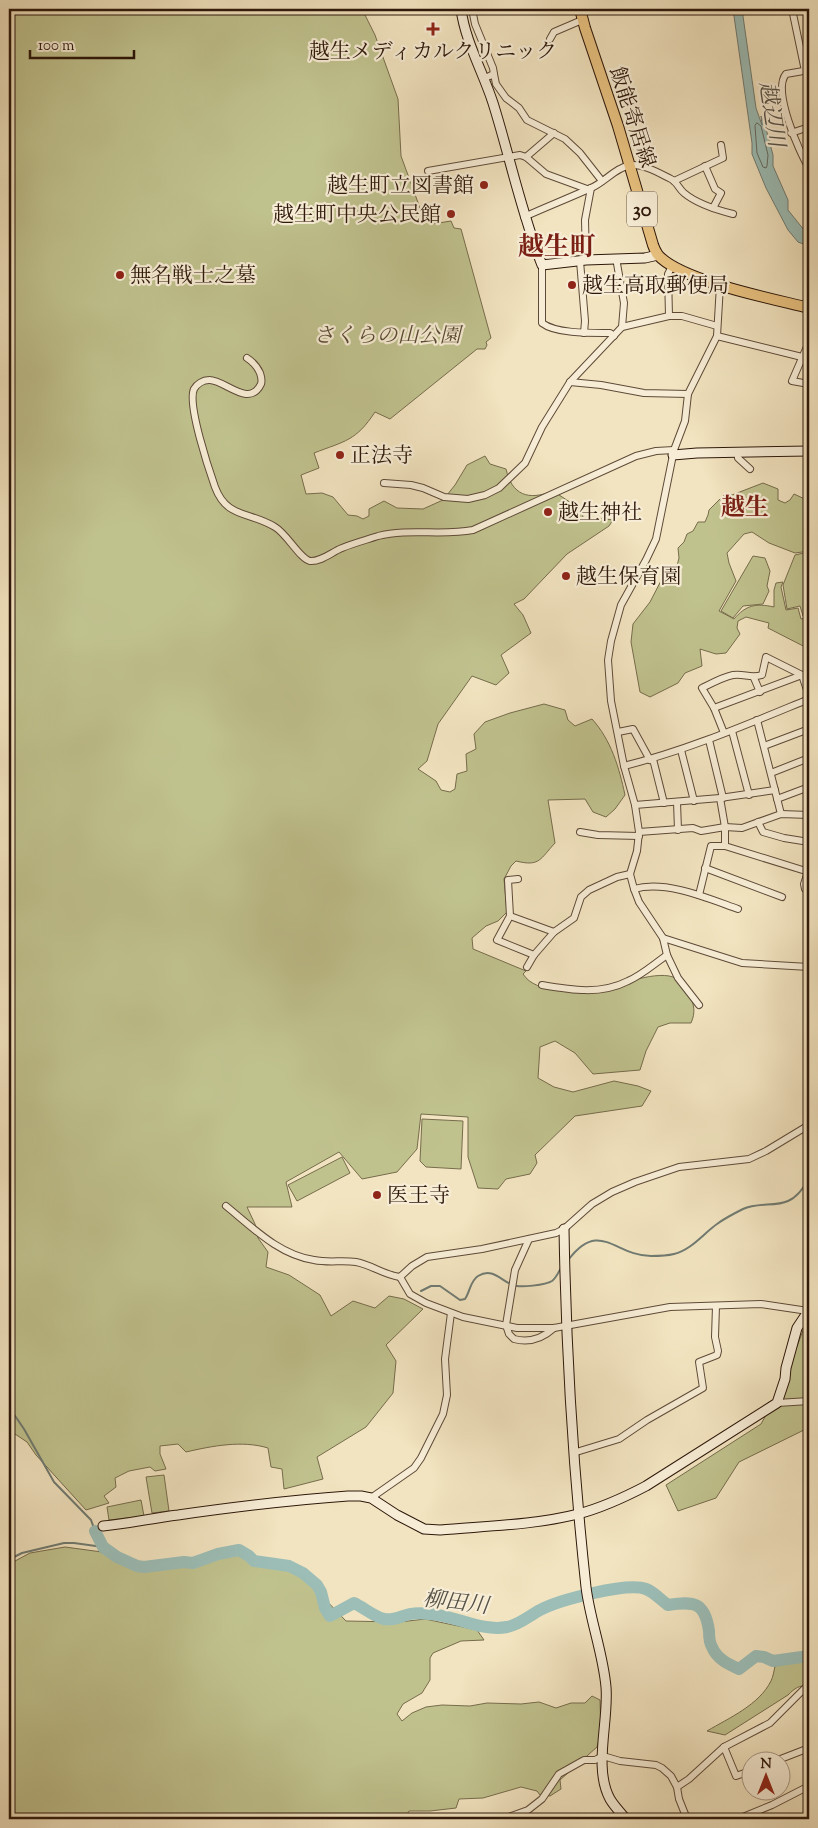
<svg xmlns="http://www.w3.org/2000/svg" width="818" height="1828" font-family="'Sorts Mill Goudy','Noto Serif JP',serif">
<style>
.green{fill:#c0c28e;stroke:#766c4c}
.water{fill:#9cbeb7;stroke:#707b72}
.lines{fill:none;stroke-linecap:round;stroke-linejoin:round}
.shore{stroke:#646a60;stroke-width:1}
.stream{stroke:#707b72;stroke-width:2}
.river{stroke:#9cbeb7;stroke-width:12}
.street-casing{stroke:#5e4a38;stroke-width:8}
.secondary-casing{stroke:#2d170a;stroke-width:11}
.primary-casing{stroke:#2d170a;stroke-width:12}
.street{stroke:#f7edd6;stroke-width:6}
.secondary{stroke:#f7edd6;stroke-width:9}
.primary{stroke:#e9c280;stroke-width:10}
.poi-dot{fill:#8f2418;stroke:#f7edd6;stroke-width:2}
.labels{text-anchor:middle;stroke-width:4.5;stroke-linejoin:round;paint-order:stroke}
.shield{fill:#f7edd6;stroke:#6a5747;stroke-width:1}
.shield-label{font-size:20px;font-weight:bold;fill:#2d170a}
.poi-label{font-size:21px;fill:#2d170a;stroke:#f7edd6;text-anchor:start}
.street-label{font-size:21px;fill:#2d170a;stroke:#f7edd6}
.park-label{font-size:21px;font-style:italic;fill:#594a32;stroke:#f7edd6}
.water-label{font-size:22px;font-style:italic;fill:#545147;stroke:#f7edd6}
.quarter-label{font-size:24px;font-weight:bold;fill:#7a1f14;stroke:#f7edd6}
.district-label{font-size:26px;font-weight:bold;fill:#7a1f14;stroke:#f7edd6}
</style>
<rect width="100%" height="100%" fill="#f2e4c0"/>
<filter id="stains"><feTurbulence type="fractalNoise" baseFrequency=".004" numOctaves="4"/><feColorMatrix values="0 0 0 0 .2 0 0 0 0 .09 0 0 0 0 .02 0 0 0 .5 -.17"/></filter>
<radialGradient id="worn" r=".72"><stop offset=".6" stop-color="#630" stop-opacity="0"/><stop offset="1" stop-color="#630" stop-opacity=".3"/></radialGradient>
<!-- green -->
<g class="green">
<path d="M9,9H362L375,35L398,99L401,156L424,219L432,224L451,221L454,228L461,229L491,338L486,342L487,345L485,349H477L390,419L375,412C356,441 345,441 314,453L319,468L301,475L306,494L322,493L333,497L348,515L357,516L363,519L369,516V509L384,501L397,508L423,509L443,500L455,485L467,465L485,456L490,464L506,469C512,495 528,501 553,491L582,510L583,518H598L613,520L609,526L567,554L524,599L514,604L523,615L531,633L501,655L509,673L496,685L472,676L438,724L427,761L418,769L436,781L441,790L450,792L455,789L457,774L467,771L466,754L476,749L474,734L485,722L510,713L544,704L565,710L568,720L575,726L592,719C611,740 619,767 625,795L615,809L606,817L593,812L585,799L548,800L555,843C540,859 540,867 516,861L511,866L504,879L507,912L498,921L486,926L472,938L473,949L526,971L523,974C530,985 543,988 556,990C567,990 580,994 590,992C612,988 653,970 673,977C680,980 686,987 689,994C694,1004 696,1012 691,1023H670L658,1027L646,1051L640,1070L593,1074L575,1053L555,1041L540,1047L538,1078L554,1087L573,1092L614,1081L638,1086L651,1091L642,1106L575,1116L535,1155L537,1163L530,1174L506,1179L498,1189L478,1188L468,1157V1117L421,1114L417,1149L397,1172L362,1179L339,1152L286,1182L292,1207H247L255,1224L258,1238L268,1252L266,1267L289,1275L320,1295L331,1316L353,1301L375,1308L389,1296L404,1299L423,1309L386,1345L396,1361L393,1393L366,1427L317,1457L323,1479L284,1489L282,1469L271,1467L268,1448C242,1440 212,1446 186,1452L178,1444L160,1446V1454L166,1469L155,1471L150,1467L129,1471L115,1478L116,1487L104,1496L109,1503L86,1510L36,1455L27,1442L9,1430Z"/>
<path d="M763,483L778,489V500L785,503L790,500L794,494L809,501V551L795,553L769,543L752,532L744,534L727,553L729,563L736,581L719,611L734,619C746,605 756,603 774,607V590L776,583L783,582L781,587L786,610L798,608L801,619L809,617V649L768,628L769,623L746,617L738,621L737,628L740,634L726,653L716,654L700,649L702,666L685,673L678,683L650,697L640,692L631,642L633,624L650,602L664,575L677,566L679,558L678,548L684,542L687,534L693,531L698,522H705L708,515L709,510L726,493L732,495Z"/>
<path d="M808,552L809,554V614L803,616L800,606L787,609L783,585L795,555Z"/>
<path d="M753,556L765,558L770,571L767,586L769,591L763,604L743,606L733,618L721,611Z"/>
<path d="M422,1119L463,1121L461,1169L426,1167L420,1161Z"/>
<path d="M342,1157L350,1173L297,1201L288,1185Z"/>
<path d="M809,1323V1434L806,1429L739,1462L716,1498L678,1511L666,1485L761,1424L781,1388L804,1328Z"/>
<path d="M164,1475L169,1511L152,1513L146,1477Z"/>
<path d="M141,1500L144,1516L109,1520L107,1507Z"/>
<path d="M65,1547L102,1552L136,1569L172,1565H195L230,1552L243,1554L254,1563L283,1567L299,1572L346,1621L400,1622L425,1619L477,1630L484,1640L461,1641L433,1653L430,1658V1680L422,1693L403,1704L397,1714L402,1721L412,1713L426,1707L442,1705L470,1706L487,1703L521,1704L539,1702L556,1708L571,1703H585L592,1696L600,1700L601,1734L597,1747L560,1780L561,1789L550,1796L540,1795L537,1791L521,1787L483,1798L459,1799L456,1808L430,1811H409L404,1819H9V1557L15,1561L30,1553Z"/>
<path d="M809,1659V1686C799,1685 795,1688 788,1695L725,1735L707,1731C729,1718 759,1705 771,1681C773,1677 774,1671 775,1666Z"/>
</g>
<!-- water -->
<path class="water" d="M733,9H742L756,108L762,125L761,116L765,125L773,155V166L788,200V210L804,230L809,233V246L798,242L788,230L766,188L752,154V143Z"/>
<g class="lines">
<!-- shore -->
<path class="shore" d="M757,123L761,126L768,155L767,166L766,168L763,167L757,153L755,126Z"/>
<!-- stream -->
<g class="stream">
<path d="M569,1259C600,1219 615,1256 651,1256C658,1256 666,1256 674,1254C691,1250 703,1234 717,1224C725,1218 735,1213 743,1209C758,1202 775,1207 788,1201C798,1197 804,1186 809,1179"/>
<path d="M421,1291L431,1286H440L460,1300L465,1299C470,1292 470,1281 478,1276C493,1267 501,1281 513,1285C520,1288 546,1285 552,1281C556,1278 558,1273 561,1268"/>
<path d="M9,1407L24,1429L54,1482L91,1520L95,1531"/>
<path d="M9,1566L10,1559L22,1553L64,1543H74L103,1547"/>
</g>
<!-- river -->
<path class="river" d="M95,1531L103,1547L117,1557L137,1566L144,1567L184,1562L193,1563L218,1554L239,1550L249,1556L254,1561L289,1566L303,1573L317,1585L321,1592L325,1608L330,1616L354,1603C363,1607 374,1617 384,1619C393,1621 401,1616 410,1614C415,1613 423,1613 429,1614C454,1615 481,1632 507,1627C519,1625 529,1616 540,1610C559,1600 627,1582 646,1589C654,1592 661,1600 668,1605C694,1601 705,1602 709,1631C709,1636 709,1642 712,1647C717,1659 728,1664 739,1669L756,1656L764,1657L773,1661L809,1656"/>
<!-- street casing -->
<g class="street-casing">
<g id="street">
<path d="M472,9L475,24L493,68L494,74"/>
<path d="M792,9L805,71"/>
<path d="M550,39L554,32L582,20"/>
<path d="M809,70L786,74C772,90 799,152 809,168"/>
<path d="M485,78L494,74L496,84L506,98L519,108L527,120L565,139L580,153L602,181"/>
<path d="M791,133L809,127"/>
<path d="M526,157L554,133"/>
<path d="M705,166L715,189L721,193L713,208"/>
<path d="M428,171L520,155L526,157L546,174L587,189"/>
<path d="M674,181L723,158L721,145"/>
<path d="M524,217C546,207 569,198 591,188C605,182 616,167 631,165C644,164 659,173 671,179C677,182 679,189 684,193C697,204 717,210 733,214"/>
<path d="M616,258L624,303L622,327"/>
<path d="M586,260L585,220L591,188"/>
<path d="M580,261L585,321L584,333"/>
<path d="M542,265V323C556,334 592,333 610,333L614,336"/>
<path d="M669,316H682L717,326"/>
<path d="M717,336L802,357"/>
<path d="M809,342L792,381L809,384"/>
<path d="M247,358C253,362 257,366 260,373C261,376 262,381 261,384C249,409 224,379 209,380C203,380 197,384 194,389C187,404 209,470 215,487C227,519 249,511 275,527C287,534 300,559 310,561C321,562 332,552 342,548C354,543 366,540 378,536C409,528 442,536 473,530L636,456L656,451L674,450"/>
<path d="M570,382L601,385L644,393L688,394"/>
<path d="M737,452L738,458L750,469"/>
<path d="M384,483L411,485L423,488L444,497L468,499L485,495L499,488L525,463L542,427L570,382L622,327L669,316L668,274L672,266"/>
<path d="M754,678L760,692"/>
<path d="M714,708L802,675"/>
<path d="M757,720L781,814"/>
<path d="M732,731L749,795"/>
<path d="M618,732L633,729L650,760"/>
<path d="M724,733L714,708L702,688C712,683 723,677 733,675C744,673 750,679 762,675L766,657L802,675L809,696"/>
<path d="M709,740L723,798"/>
<path d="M764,746L809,729"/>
<path d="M681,750L694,801"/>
<path d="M653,759L664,803"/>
<path d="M624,766C688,750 748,724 809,699"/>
<path d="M771,773L809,758"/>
<path d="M720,798L725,827V846"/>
<path d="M777,799L809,787"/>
<path d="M677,802L678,830"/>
<path d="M635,805L720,798L775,790"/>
<path d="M758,822L763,832L784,838L809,842"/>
<path d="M580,832L598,835L639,836"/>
<path d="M639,832L693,828L701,831L725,827L742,828L781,814L809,815"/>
<path d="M705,868L782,897"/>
<path d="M808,872L804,884L805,889L809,891"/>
<path d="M518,879L508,880L510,916L497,940L534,955L554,932L574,918L581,897L589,890L617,877L630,874"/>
<path d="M634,889C666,880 707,898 738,909"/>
<path d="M699,895L711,846H725L809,872"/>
<path d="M510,916L554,932"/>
<path d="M663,938L742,963L809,967"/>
<path d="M527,967L534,955"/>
<path d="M542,985C571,990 601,995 628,981C642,975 654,964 667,955"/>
<path d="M699,1005L678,978L667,955L663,938L639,902L634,889L630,874L637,851L639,832L635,805L624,766L611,701L608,660L611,641L621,605L646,560L656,539L674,450L685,421L688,394L717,336L720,285"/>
<path d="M226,1206C252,1227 279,1255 314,1260C328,1263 342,1260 356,1262C372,1265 384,1275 400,1277"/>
<path d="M529,1239L515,1270L506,1325L509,1334L514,1339C529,1343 543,1338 554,1328"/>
<path d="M400,1277L412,1266L427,1257L482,1249L556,1233L564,1229L592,1204L612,1192L635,1182L679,1167L749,1159L766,1151L809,1125"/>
<path d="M400,1277L410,1294L426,1303L463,1317L517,1328H554L670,1307L761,1304L808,1311"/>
<path d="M777,1403L809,1401"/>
<path d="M573,1453L619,1439L647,1420L703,1388L699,1362L717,1355L718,1351L715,1337L716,1306"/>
<path d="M371,1498L414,1468L421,1458L443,1414L447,1395L445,1359L451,1313"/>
<path d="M778,1760L809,1748"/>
<path d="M750,1771L736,1776L724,1747L770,1723L806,1687L809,1690"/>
<path d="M677,1787L689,1779L724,1747"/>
<path d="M467,1817L477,1819"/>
<path d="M503,1819L528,1810L542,1799L559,1774L584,1760H595L603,1756L620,1761L656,1765L662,1768L671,1776L677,1787L679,1799L685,1814L689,1819"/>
<path d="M738,1819L772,1805L809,1786"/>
</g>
</g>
<!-- secondary casing -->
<g class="secondary-casing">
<g id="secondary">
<path d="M461,9C465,41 483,72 493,103C510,157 521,212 542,265L586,260L645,258L658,255"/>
<path d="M673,455L697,453L809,451"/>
<path d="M564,1229C566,1349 573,1468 586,1587C590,1620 603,1653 606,1687C609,1721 593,1768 610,1799C614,1806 621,1813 626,1819"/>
<path d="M103,1526C128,1524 152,1518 178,1515C234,1507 291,1500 348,1496H361L371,1498L397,1515L424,1529L440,1530C485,1526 535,1525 578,1514C601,1508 625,1497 646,1486L777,1403L785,1379L786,1368L797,1328L809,1310"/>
</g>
</g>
<!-- primary casing -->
<g class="primary-casing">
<path id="primary" d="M580,9L585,28L618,126L653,245C654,248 656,252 658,255C681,281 774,299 809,308"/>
</g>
<!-- street -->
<use href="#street" class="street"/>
<!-- secondary -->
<use href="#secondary" class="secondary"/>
<!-- primary -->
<use href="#primary" class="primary"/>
</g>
<!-- markers -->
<g class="poi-dot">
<path d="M430.5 21.5h5v5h5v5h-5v5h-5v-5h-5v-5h5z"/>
<circle cx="484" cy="185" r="5"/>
<circle cx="451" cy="214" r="5"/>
<circle cx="120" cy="275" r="5"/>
<circle cx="572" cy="285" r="5"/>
<circle cx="340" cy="455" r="5"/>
<circle cx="548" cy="512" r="5"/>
<circle cx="566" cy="576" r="5"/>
<circle cx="377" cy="1195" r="5"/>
</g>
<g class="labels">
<!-- shield labels -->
<rect class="shield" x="627" y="191.5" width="30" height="35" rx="4"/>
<g class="shield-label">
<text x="642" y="216">30</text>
</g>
<!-- poi labels -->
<g class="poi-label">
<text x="433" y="58" text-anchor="middle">越生メディカルクリニック</text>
<text x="474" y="192" text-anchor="end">越生町立図書館</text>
<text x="441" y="221" text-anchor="end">越生町中央公民館</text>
<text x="130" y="282">無名戦士之墓</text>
<text x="582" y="292">越生高取郵便局</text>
<text x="350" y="462">正法寺</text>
<text x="558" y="519">越生神社</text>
<text x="576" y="583">越生保育園</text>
<text x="387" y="1202">医王寺</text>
</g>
<!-- street labels -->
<g class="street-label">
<text transform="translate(633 117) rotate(72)" y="7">飯能寄居線</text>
</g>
<!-- park labels -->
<g class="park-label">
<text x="387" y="342">さくらの山公園</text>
</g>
<!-- water labels -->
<g class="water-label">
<text transform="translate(773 114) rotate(81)" y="8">越辺川</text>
<text transform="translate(456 1601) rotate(7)" y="8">柳田川</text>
</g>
<!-- quarter labels -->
<g class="quarter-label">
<text x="745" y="515">越生</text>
</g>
<!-- district labels -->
<g class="district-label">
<text x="557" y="255">越生町</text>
</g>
</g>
<!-- margin -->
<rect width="818" height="1828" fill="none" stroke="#f2e4c0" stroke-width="30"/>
<rect x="10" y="10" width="798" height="1808" fill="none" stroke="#2d170a" stroke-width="2.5"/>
<rect x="15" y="15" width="788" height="1798" fill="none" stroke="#2d170a"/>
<!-- north arrow -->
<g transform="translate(766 1776)"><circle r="24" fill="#f7edd6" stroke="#a69784"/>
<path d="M0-4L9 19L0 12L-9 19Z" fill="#8f2418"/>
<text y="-8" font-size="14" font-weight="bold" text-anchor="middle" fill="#2d170a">N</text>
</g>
<!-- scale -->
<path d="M30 50v8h104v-8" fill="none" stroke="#2d170a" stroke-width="2.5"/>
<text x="38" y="50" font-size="15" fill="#2d170a" stroke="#f7edd6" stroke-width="4" paint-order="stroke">100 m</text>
<rect width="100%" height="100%" filter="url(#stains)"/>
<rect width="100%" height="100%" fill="url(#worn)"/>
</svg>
